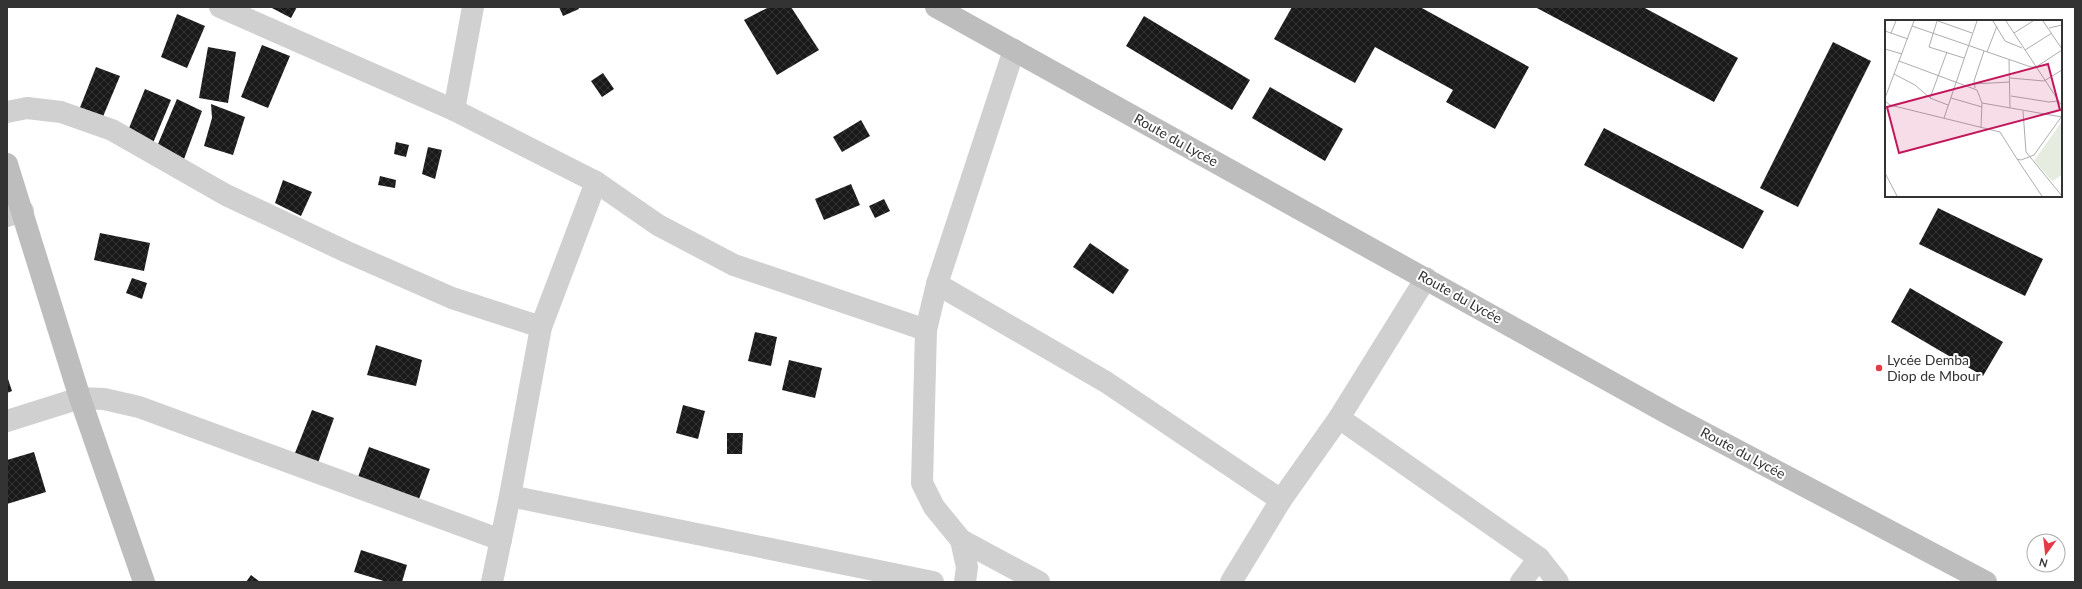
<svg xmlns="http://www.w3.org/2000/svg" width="2082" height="589" font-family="Lato,sans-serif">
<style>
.building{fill:url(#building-cross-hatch)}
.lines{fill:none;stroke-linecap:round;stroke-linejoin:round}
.street{stroke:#d0d0d0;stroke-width:22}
.secondary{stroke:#bdbdbd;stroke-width:22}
.poi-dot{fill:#e63946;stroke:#fff;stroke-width:1.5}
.labels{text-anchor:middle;stroke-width:4;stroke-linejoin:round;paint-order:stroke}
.street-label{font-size:14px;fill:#333;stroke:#fff}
.poi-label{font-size:14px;fill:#333;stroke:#fff;text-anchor:start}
.inset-road{fill:none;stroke:#adadad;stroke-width:1}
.view{fill:#c2185b;fill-opacity:0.15;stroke:#c2185b;stroke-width:2}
.inset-edge{fill:none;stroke:#333;stroke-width:2}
</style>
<defs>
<pattern id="building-cross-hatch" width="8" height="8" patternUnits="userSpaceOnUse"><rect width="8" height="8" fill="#1a1a1a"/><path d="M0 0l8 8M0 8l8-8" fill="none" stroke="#333"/></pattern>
</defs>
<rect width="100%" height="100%" fill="#fff"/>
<!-- building -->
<g class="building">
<path d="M270,7H297L291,18Z"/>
<path d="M559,7H578L579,9L563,16Z"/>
<path d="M769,7H791L819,50L777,75L744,20Z"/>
<path d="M1292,7H1420L1529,67L1495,129L1446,102L1453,90L1375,47L1355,83L1274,39Z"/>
<path d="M1535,7H1643L1738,58L1714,102Z"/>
<path d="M177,14L205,26L187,68L161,57Z"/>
<path d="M1144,16L1250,80L1232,110L1126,46Z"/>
<path d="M1833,42L1871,61L1798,207L1760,188Z"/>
<path d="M262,45L290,56L268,108L241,97Z"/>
<path d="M208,47L236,52L228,103L199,98Z"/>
<path d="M96,67L120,76L102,119L79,110Z"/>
<path d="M603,73L614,89L602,97L591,81Z"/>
<path d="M1270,87L1343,129L1325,161L1252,118Z"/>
<path d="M145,89L171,100L153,143L127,133Z"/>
<path d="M177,99L202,111L184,159L158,144Z"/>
<path d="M211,104L245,117L233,155L204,146L212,118Z"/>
<path d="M861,120L870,136L842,152L833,137Z"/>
<path d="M1604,128L1764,211L1743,249L1584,165Z"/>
<path d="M396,142L409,145L406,157L394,154Z"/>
<path d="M428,147L442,150L435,179L422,174Z"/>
<path d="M380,176L396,180L395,188L378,185Z"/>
<path d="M283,180L312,192L301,216L275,203Z"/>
<path d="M851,184L860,205L824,220L815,199Z"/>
<path d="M884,199L890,211L875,218L869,206Z"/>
<path d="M1938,208L2043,259L2025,296L1919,244Z"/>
<path d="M100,233L150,243L144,271L94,260Z"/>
<path d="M1090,243L1129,270L1113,294L1073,267Z"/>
<path d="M132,278L147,283L142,299L126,293Z"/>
<path d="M1910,288L2003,342L1983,376L1891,322Z"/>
<path d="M755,332L777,337L771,366L748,361Z"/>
<path d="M376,345L422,360L416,386L367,375Z"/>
<path d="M789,360L822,368L815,398L782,390Z"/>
<path d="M7,376L12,391L7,393Z"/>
<path d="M683,405L705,411L698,439L676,433Z"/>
<path d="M312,410L334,418L318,463L295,453Z"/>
<path d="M727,433H743L742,454H727Z"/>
<path d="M369,447L430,469L419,499L358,477Z"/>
<path d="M34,452L46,492L7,504V460Z"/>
<path d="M361,550L407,565L402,582H387L354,572Z"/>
<path d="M251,575L260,582H246Z"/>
</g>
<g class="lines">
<!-- street -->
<g class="street">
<path d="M220,7L454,110L596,182L658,225L734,265L926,330"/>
<path d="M454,110L473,7"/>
<path d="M7,112L27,108L61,112L112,130L226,195L347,252L452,298L541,327"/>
<path d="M7,216L23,211"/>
<path d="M937,284L1106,382L1281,500"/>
<path d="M1339,418L1539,558L1558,582"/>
<path d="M7,421L80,398L104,399L139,407L501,540"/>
<path d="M510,496L933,582"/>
<path d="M961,540L1039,582"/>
<path d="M492,582L510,496L541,327L596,182"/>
<path d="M965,582L967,567L961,540L934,507L922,483L926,330L937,284L1014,50"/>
<path d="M1231,582L1281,500L1339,418L1426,278"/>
<path d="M1521,582L1539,558"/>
</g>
<!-- secondary -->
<g class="secondary">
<path d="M936,7L1674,417L1986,582"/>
<path d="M7,164L80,398L144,582"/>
</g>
</g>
<!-- markers -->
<circle class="poi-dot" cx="1879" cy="368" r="4"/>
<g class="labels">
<!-- street labels -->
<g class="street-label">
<text transform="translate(1176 140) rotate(29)" y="5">Route du Lycée</text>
<text transform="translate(1460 297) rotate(29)" y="5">Route du Lycée</text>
<text transform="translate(1743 453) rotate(28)" y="5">Route du Lycée</text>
</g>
<!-- poi labels -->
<g class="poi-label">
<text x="1887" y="365">Lycée Demba<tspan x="1887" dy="16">Diop de Mbour</tspan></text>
</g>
</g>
<!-- overview -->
<g transform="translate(1885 20)">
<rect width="177" height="177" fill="#fff"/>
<path d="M177,101V155L167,161L149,141Z" fill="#e6ecdf"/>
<path class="inset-road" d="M52,1L44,27L79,38M53,1L87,13M108,1L120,21L137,28M121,1L177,86M158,1L177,29M27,6L146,47H151L177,30M164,8L177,5M0,11L23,19M6,13L11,1M129,13L148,1M0,29L17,34M140,30L167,13M102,32L112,6M124,40L125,88M14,41L92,70L97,83L96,107M9,54L30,65L45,78L63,85M125,58L159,61L177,50M88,64L125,62M90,68L89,61L99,31M126,76L164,82L173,81M0,78L29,1M45,78L62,32M66,78L97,87M0,81L5,85L115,112L132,139L136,140L149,135L177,96M97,83L177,97M138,91L141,132L177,176M59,98L92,1M132,139L157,176M0,153L12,176"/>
<path class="view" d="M163,44L175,90L14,133L2,87Z"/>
<rect width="177" height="177" class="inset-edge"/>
</g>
<!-- border -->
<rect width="2082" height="589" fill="none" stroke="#333333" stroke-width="16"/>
<!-- north arrow -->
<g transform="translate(2046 553) rotate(195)"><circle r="19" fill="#ffffff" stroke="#adadad"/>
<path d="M0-3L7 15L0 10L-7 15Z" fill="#e63946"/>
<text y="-6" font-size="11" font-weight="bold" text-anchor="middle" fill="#333333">N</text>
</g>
</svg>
